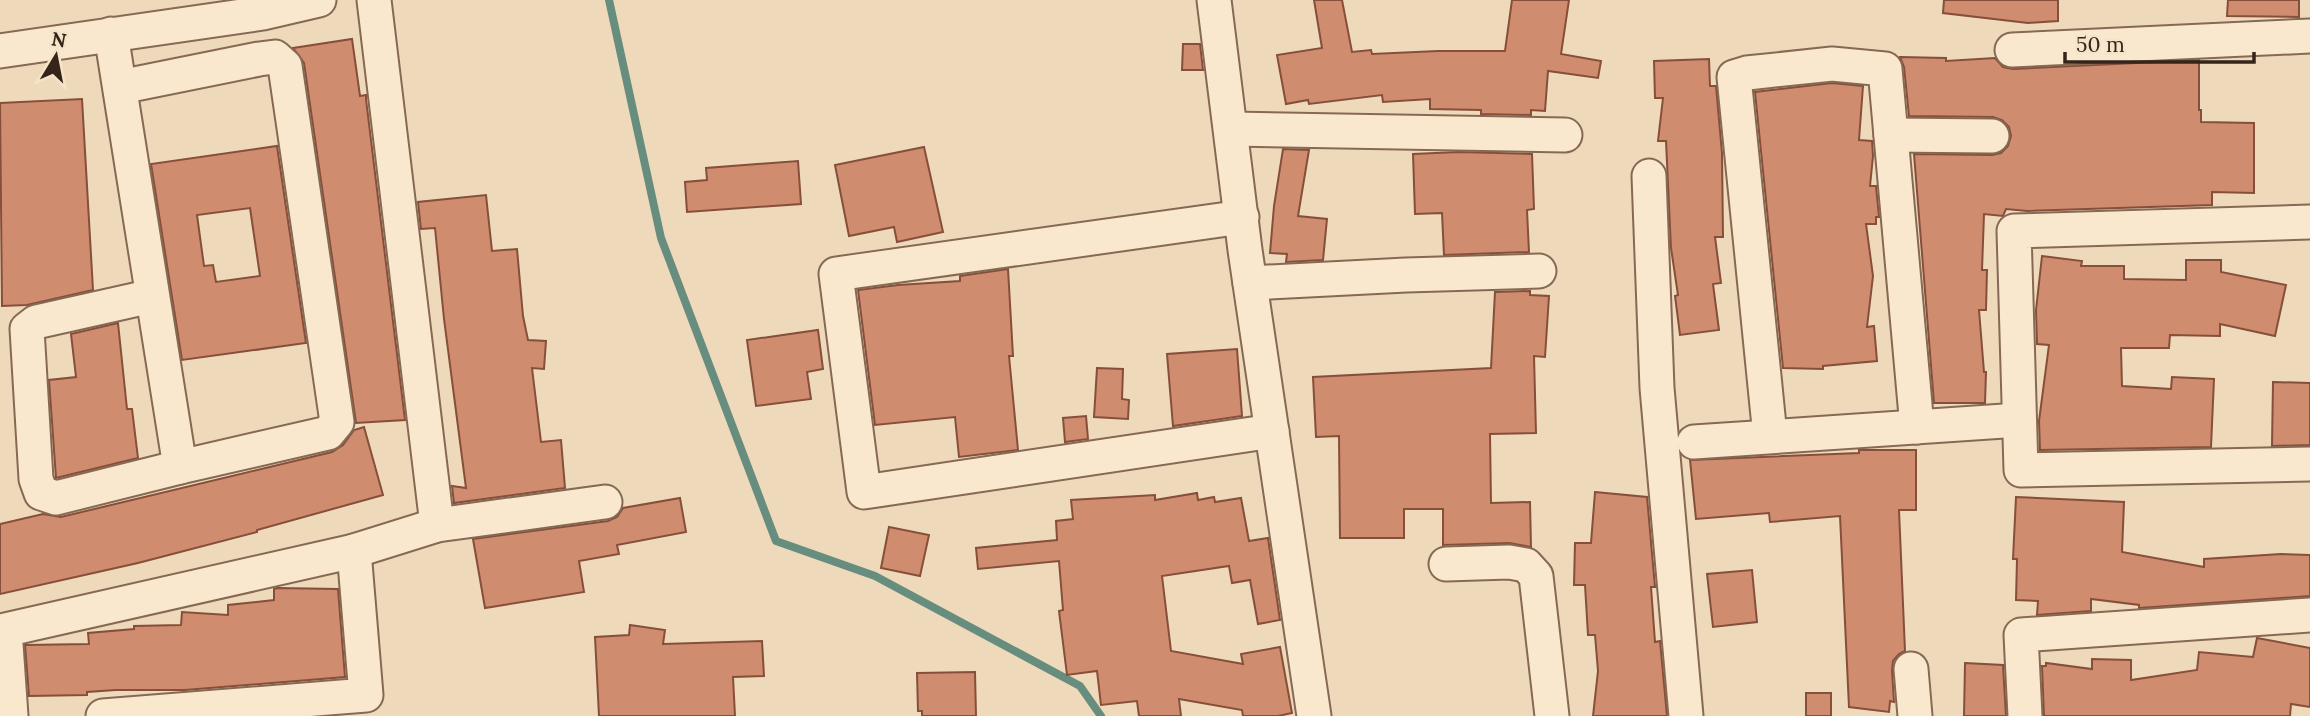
<svg xmlns="http://www.w3.org/2000/svg" width="2310" height="716" font-family="Lora,serif">
<style>
.lines{fill:none;stroke-linecap:round;stroke-linejoin:round}
.stream{stroke:#678d7f;stroke-width:8}
.building{fill:#cf8c6f;stroke:#864f3a;stroke-width:2;fill-rule:evenodd}
.minor-casing{stroke:#866954;stroke-width:37}
.minor{stroke:#fae8ce;stroke-width:33}
</style>
<rect width="100%" height="100%" fill="#efd9bb"/>
<g class="lines">
<!-- stream -->
<path class="stream" d="M609,0L661,238L776,541L875,576L1080,686L1101,716"/>
</g>
<!-- building -->
<g class="building">
<path d="M1314,0H1342L1352,52L1371,50L1372,54L1438,51H1505L1512,0H1569L1561,54L1601,61L1598,78L1548,71L1545,111L1531,110V115L1481,114V110L1430,109V99L1383,102L1382,95L1309,104L1308,100L1286,104L1277,55L1322,48Z"/>
<path d="M1944,0H2058V21L2028,23L1943,13Z"/>
<path d="M2228,0H2299V17L2227,16Z"/>
<path d="M352,39L360,96L366,95V99L405,420L356,423L304,63L293,48Z"/>
<path d="M1183,44H1200L1203,70H1182Z"/>
<path d="M1900,57L1946,58V61L1995,58L2003,67L2013,69L2199,60V110H2201V122L2254,123V193L2212,192V205L2027,211L2006,209L2003,216L1984,214L1982,270H1987L1986,310H1979L1984,372H1986L1985,403H1934L1914,154L1992,155L2001,153L2008,146L2011,136L2009,127L2002,120L1993,117L1909,116L1904,67Z"/>
<path d="M1709,59L1710,86H1716L1722,153L1723,237H1715L1721,283L1713,284L1719,330L1680,335L1675,296L1678,295L1671,248L1666,141H1658L1663,98H1655L1654,61Z"/>
<path d="M1832,83L1863,86L1859,140L1872,141L1873,156L1870,186H1876L1879,217H1876V224H1866L1873,276L1867,327L1874,326L1877,361L1823,366V369L1783,368L1755,92Z"/>
<path d="M82,99L93,290L27,305L2,306L0,103Z"/>
<path d="M277,146L306,343L182,360L151,164ZM250,208L260,276L216,282L213,265L204,266L197,215Z"/>
<path d="M924,147L943,232L897,242L894,227L849,236L835,165Z"/>
<path d="M1283,149L1309,150L1298,216L1327,219L1323,260L1286,262L1287,254L1270,253L1274,206Z"/>
<path d="M1459,152L1532,154L1534,209L1527,210L1529,252L1444,255L1442,213L1415,214L1413,154Z"/>
<path d="M798,161L801,204L687,212L685,182L707,180L706,168Z"/>
<path d="M486,195L492,251L517,249L523,316L528,340L546,341L544,369L532,368L541,442L561,440L565,488L454,503L452,486L466,488L444,319L435,228L421,229L418,202Z"/>
<path d="M2042,256L2082,261L2081,266H2124V279L2186,280V260H2221V272L2286,285L2275,336L2220,324V336L2170,335L2169,348H2121L2122,386L2171,389L2172,377L2214,379L2211,447L2040,450L2039,421L2049,345L2037,344L2036,310Z"/>
<path d="M1008,269L1013,356H1009L1018,450L959,457L955,417L875,425L858,290L898,285L960,281V276Z"/>
<path d="M1530,291V295L1549,296L1545,357L1534,356L1536,433L1490,434L1491,503L1530,502L1531,547L1509,543L1443,545V509H1404V538H1340L1339,436L1316,437L1313,377L1491,368L1495,292Z"/>
<path d="M118,323L127,409H132L138,458L56,478L49,380L76,377L71,334Z"/>
<path d="M818,330L823,369L807,372L811,399L756,406L747,340Z"/>
<path d="M1237,349L1242,416L1173,426L1167,354Z"/>
<path d="M1097,368L1123,369L1122,399L1129,400L1128,419L1094,417Z"/>
<path d="M2273,382L2310,383V445L2272,446Z"/>
<path d="M1086,416L1088,439L1065,442L1063,418Z"/>
<path d="M364,427L383,495L257,530V532L138,563L0,594V524L43,514L61,517L332,452L343,445L354,430Z"/>
<path d="M1859,450H1916V510H1899L1905,651L1899,654L1893,661L1892,671L1894,702L1890,701L1889,712L1849,707L1840,516L1770,522L1769,513L1696,519L1690,460L1859,453Z"/>
<path d="M1595,492L1647,497L1655,587H1651L1655,642L1660,641L1667,716H1593L1598,671L1595,635H1588L1585,585H1574L1575,543H1591Z"/>
<path d="M1197,493L1198,500L1214,497L1215,502L1241,498L1249,541L1268,538L1280,620L1258,624L1250,580L1232,583L1229,566L1162,576L1171,651L1243,664L1241,654L1280,647L1292,713L1278,716H1243L1242,710L1179,699L1181,716H1139L1137,701L1101,705L1097,671L1067,675L1059,611L1063,610L1059,561L978,569L976,548L1057,540L1056,521L1073,519L1071,500L1155,495V500Z"/>
<path d="M2016,497L2124,502L2122,552L2204,567V559L2281,554L2310,555V596L2139,608V605L2091,599V611L2037,615L2038,601L2016,600L2017,559H2013Z"/>
<path d="M680,498L686,532L617,545L619,554L579,561L584,592L485,608L473,539L608,521L617,517L623,508Z"/>
<path d="M889,527L929,535L920,576L881,568Z"/>
<path d="M1752,570L1757,622L1713,627L1707,574Z"/>
<path d="M277,588L338,589L345,677L185,690H116L87,692V695L29,696L25,645L89,644L88,633L134,629V626L181,625L182,612L228,615V605L274,600V589Z"/>
<path d="M630,625L665,630L663,644L762,641L764,676L733,677L735,716H599L595,637L629,635Z"/>
<path d="M2257,638L2310,648V707L2291,704L2290,716H2044L2042,666H2046V663L2092,669V659L2131,660V680L2197,670L2199,652L2253,657Z"/>
<path d="M1965,663L2003,665L2006,716H1964Z"/>
<path d="M975,672L976,716H922V711H918L917,673Z"/>
<rect x="1806" y="693" width="25" height="23"/>
</g>
<g class="lines">
<!-- minor casing -->
<g class="minor-casing">
<g id="minor">
<path d="M1214,0L1245,250L1314,716"/>
<path d="M111,34L180,467L328,433L337,422L285,66L275,57L259,59L120,87"/>
<path d="M2012,50L2310,36"/>
<path d="M0,51L263,13L319,0"/>
<path d="M1232,129L1565,135"/>
<path d="M1891,135L1992,136"/>
<path d="M1649,176L1657,388L1686,716"/>
<path d="M1242,217L836,274L864,492L1272,431"/>
<path d="M2310,222L2014,231L2021,470L2310,464"/>
<path d="M1250,283L1406,275L1539,271"/>
<path d="M152,296L36,322L27,329L36,479L41,493L56,498L180,467"/>
<path d="M1770,436L1734,77L1747,73L1832,64L1885,69L1917,427"/>
<path d="M1694,442L2019,420"/>
<path d="M437,525L605,502"/>
<path d="M1446,564L1509,562L1526,565L1536,576L1552,716"/>
<path d="M1911,669L1915,716"/>
<path d="M11,716L5,630L354,551L437,525L374,0"/>
<path d="M103,716L366,695L354,551"/>
<path d="M2025,716L2021,635L2310,615"/>
</g>
</g>
<!-- minor -->
<use href="#minor" class="minor"/>
</g>
<!-- north arrow -->
<g transform="translate(56 56) rotate(10)" stroke="#f6e4ca" stroke-width="5" paint-order="stroke">
<path d="M0-5L12 26L0 18L-12 26Z" fill="#35241a"/>
<text y="-10" font-size="19" font-weight="bold" text-anchor="middle" fill="#35241a">N</text>
</g>
<!-- scale -->
<path d="M2065 52v10h189v-10" fill="none" stroke="#35241a" stroke-width="3.5"/>
<text x="2076" y="52" font-size="21" fill="#35241a" stroke="#f6e4ca" stroke-width="5" paint-order="stroke">50 m</text>
</svg>
